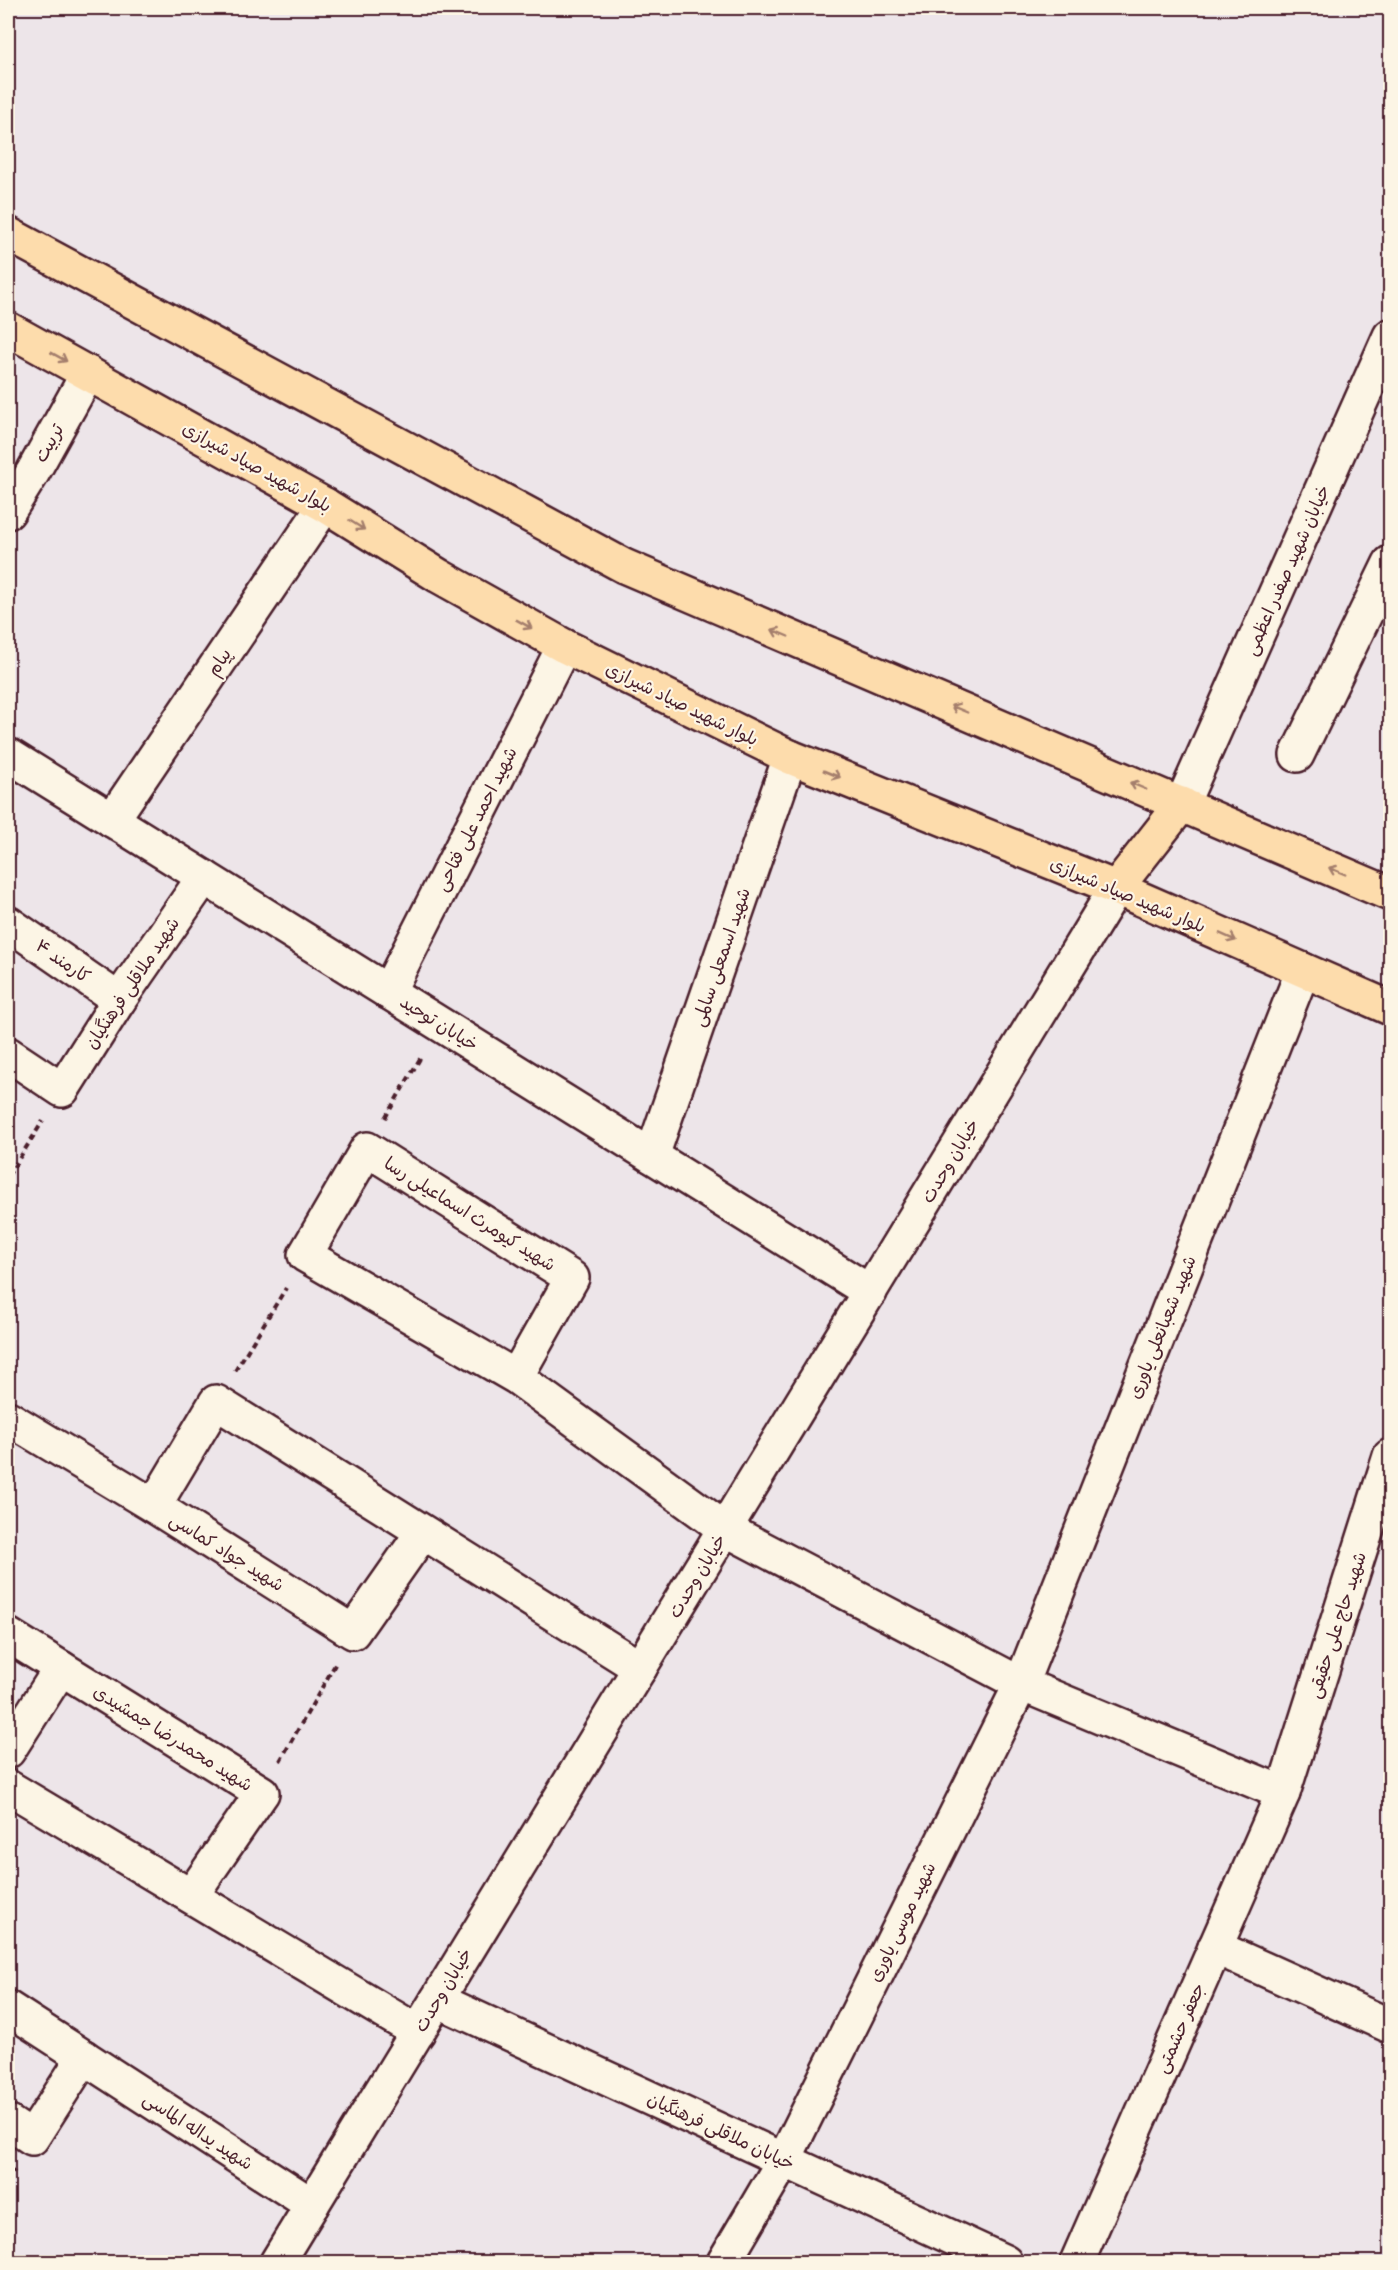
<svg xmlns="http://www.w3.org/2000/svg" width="1398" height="2270" font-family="Pangolin,'Playpen Sans Arabic',sans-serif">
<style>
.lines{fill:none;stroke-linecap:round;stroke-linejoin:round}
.street-casing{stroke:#4a1f2b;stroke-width:38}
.secondary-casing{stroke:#4a1f2b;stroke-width:38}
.primary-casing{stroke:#4a1f2b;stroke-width:38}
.path{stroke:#4a1f2b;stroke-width:4;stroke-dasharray:6 4.5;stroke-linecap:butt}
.street{stroke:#fcf5e5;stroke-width:33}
.secondary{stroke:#fcf5e5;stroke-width:33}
.primary{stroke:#fddcac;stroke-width:33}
.oneway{stroke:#a47e6c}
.labels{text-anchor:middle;stroke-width:4.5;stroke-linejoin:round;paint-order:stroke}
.street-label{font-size:18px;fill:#4a1f2b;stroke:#fcf5e5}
</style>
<rect width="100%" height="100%" fill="#ede5e9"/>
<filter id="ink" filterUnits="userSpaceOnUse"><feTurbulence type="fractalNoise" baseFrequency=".0167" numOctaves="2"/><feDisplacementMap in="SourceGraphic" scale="12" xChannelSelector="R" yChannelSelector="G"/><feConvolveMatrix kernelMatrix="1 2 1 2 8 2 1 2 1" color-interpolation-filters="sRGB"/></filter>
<g filter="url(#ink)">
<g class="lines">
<!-- street casing -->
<g class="street-casing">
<g id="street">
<path d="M8,512L33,472L88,373"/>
<path d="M1297,755L1390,563"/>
<path d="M112,820L325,505"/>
<path d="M8,923L119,1000"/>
<path d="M388,992L564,646"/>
<path d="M8,1054L62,1090L119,1000L204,877"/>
<path d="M652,1156L790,757"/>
<path d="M516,1377L572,1278L367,1149L305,1255L516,1377L725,1529L1021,1684L1283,1793"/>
<path d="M8,1418L154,1506"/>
<path d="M423,1532L353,1632L154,1506L216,1402L640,1668"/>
<path d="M8,1635L61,1668"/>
<path d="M8,1751L61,1668L262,1793L191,1896"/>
<path d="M8,1787L418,2032"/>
<path d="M1215,1947L1390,2026"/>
<path d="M8,2008L312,2205"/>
<path d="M8,2122L32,2138L84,2057"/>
<path d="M724,2262L784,2160L1021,1684L1303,970"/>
<path d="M1077,2262L1283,1793L1390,1456"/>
</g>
</g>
<!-- secondary casing -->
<g class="secondary-casing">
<g id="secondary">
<path d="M8,755L870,1292"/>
<path d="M1182,804L1390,336"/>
<path d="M437,2000L1005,2262"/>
<path d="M277,2262L1116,888"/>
</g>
</g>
<!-- primary casing -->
<g class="primary-casing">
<g id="primary">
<path d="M8,234L624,566L1390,894"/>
<path d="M8,329L325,505L439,576L564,646L790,757L1116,888L1390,1008"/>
<path d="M1116,888L1182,804"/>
</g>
</g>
<!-- path -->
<g class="path">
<path d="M385,1118L421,1057"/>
<path d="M8,1176L43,1121"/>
<path d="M235,1371L286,1288"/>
<path d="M280,1761L336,1663"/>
<path d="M8,2182L14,2170"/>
</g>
<!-- street -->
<use href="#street" class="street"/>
<!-- secondary -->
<use href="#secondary" class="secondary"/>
<!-- primary -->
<use href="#primary" class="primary"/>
</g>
<!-- one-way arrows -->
<defs><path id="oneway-shaft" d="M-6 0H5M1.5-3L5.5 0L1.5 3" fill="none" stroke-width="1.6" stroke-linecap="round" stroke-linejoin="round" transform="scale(1.5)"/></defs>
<g class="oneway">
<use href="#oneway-shaft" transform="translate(59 357) rotate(29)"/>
<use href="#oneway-shaft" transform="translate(357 525) rotate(32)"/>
<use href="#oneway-shaft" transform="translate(524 624) rotate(29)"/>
<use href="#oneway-shaft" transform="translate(780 633) rotate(-157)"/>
<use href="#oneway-shaft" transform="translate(959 709) rotate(-157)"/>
<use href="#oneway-shaft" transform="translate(832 774) rotate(22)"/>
<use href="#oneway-shaft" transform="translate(1138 786) rotate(-157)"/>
<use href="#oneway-shaft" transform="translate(1337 871) rotate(-157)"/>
<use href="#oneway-shaft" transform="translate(1228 937) rotate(24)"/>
</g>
</g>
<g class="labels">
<!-- street labels -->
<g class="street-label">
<text transform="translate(49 443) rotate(-61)" y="6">تربیت</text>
<text transform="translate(257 467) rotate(29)" y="6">بلوار شهید صیاد شیرازی</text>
<text transform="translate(1287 570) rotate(-66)" y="6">خیابان شهید صفدر اعظمی</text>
<text transform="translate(219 662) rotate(-56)" y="6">پیام</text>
<text transform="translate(682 704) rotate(26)" y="6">بلوار شهید صیاد شیرازی</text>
<text transform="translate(476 819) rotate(-63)" y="6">شهید احمد علی فتاحی</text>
<text transform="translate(1128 895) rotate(23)" y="6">بلوار شهید صیاد شیرازی</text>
<text transform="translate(721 957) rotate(-71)" y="6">شهید اسمعلی سالمی</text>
<text transform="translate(63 961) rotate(35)" y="6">کارمند ۴</text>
<text transform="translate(132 983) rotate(-56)" y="6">شهید ملاقلی فرهنگیان</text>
<text transform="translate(439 1023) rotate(32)" y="6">خیابان توحید</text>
<text transform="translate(950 1161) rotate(-59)" y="6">خیابان وحدت</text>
<text transform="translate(470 1214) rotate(32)" y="6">شهید کیومرث اسماعیلی رسا</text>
<text transform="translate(1162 1327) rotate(-68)" y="6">شهید شعبانعلی یاوری</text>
<text transform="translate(227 1552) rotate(32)" y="6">شهید جواد کماسی</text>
<text transform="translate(697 1576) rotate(-59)" y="6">خیابان وحدت</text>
<text transform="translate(1337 1625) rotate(-72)" y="6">شهید حاج علی حقیقی</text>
<text transform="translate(173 1738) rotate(32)" y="6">شهید محمدرضا جمشیدی</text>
<text transform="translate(902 1922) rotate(-64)" y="6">شهید موسی یاوری</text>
<text transform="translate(443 1990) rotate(-59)" y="6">خیابان وحدت</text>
<text transform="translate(1180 2028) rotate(-66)" y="6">جعفر حشمتی</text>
<text transform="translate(198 2131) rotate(33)" y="6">شهید یداله الماسی</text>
<text transform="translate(721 2131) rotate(25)" y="6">خیابان ملاقلی فرهنگیان</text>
</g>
</g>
<!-- margin -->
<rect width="1398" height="2270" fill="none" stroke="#fcf5e5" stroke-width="30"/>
<rect x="15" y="15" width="1368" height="2240" fill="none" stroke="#4a1f2b" stroke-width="2" filter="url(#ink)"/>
</svg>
